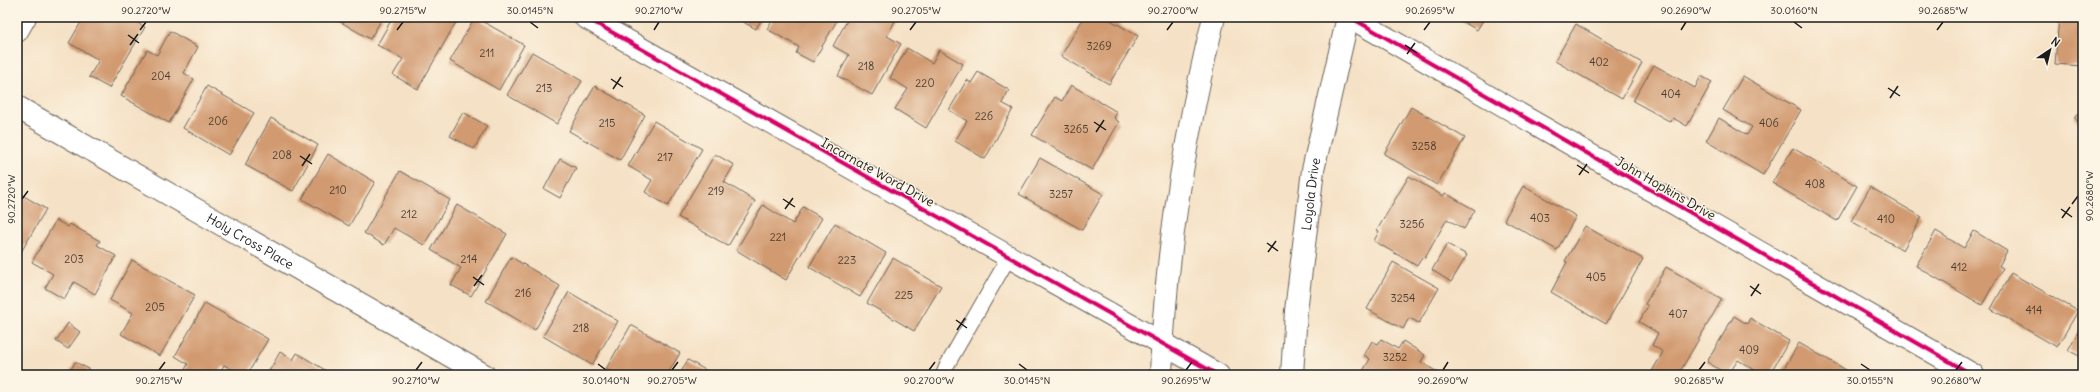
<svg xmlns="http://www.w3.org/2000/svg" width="2100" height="392" font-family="Delius,sans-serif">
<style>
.building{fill:#d19a70}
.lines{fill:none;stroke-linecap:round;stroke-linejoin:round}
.lane-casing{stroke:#686157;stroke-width:16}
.street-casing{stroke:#686157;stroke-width:24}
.secondary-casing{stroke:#686157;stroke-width:24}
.lane{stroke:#fff;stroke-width:14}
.street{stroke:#fff;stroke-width:22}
.secondary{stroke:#fff;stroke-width:22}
.cycleway-casing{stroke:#fcf5e5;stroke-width:6}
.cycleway{stroke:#d6006c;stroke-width:4}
.ticks{fill:none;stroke:#1c1c1c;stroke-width:1.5}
.labels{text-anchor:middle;stroke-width:3;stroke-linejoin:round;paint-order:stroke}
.number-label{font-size:11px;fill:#493c31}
.street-label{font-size:13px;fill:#1c1c1c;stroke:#fcf5e5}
.neatline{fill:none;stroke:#1c1c1c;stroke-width:1.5}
.ticks-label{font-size:10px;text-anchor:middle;fill:#1c1c1c}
</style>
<rect width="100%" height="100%" fill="#fcf5e5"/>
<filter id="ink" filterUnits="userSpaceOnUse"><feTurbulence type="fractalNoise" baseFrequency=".025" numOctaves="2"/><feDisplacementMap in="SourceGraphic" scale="8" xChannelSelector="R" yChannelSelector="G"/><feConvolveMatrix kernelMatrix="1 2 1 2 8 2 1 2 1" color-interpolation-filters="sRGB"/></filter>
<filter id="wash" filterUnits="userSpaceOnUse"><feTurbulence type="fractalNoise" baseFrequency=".012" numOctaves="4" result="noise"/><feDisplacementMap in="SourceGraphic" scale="16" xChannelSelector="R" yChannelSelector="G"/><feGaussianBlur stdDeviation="0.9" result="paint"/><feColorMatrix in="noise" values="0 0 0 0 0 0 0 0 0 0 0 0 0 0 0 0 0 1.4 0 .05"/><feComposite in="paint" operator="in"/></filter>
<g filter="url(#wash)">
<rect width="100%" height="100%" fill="#f5e1c5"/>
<g id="blocks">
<!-- building -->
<g class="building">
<path d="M84,17H128L145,27L109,88L89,77L99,60L69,43Z"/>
<path d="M332,17H383L370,39Z"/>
<path d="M393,17H430L434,19L435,17H459L418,89L393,75L403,59L377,45Z"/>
<path d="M475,17L524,45L499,90L450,61Z"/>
<path d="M734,17H763L756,29Z"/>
<path d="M774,17H839L813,62L796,53L799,47L767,29Z"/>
<path d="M849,17H887L895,21L887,36L901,44L872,95L838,76L849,55L833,46Z"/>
<path d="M1084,17H1105L1138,36L1109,84L1061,56Z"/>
<path d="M1455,17H1485L1477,30Z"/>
<path d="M2059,17H2083V66L2055,64Z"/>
<path d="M1576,24L1642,63L1622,99L1555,61Z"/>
<path d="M170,31L198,47L184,73L194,79L169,123L121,96L147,50L157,55Z"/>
<path d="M907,48L932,63L939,50L963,64L926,128L895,109L908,89L890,78Z"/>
<path d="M532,52L582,81L557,124L507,95Z"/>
<path d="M1654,65L1695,88L1701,76L1712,82L1687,126L1673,118L1671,122L1633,101Z"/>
<path d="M978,72L1009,90L1002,103L1013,109L985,159L955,141L967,121L949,110L967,80L971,83Z"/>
<path d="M1743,76L1801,110L1763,175L1706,141L1719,118L1747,135L1752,127L1723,110Z"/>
<path d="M1071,85L1117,112L1114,118L1119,122L1092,170L1032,135L1055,97L1062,101Z"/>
<path d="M207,86L254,113L229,155L183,128Z"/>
<path d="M595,86L645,115L620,160L569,131Z"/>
<path d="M1411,107L1465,138L1437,185L1384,154Z"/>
<path d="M2083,110V128L2074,117Z"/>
<path d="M463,112L487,126L474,149L450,136Z"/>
<path d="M271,118L318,145L293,191L245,165Z"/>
<path d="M654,121L702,149L668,206L645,192L652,180L628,166Z"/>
<path d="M1793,148L1857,186L1837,221L1772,183Z"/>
<path d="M328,154L375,182L349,226L302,199Z"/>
<path d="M715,154L734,165L724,182L755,201L728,246L678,217Z"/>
<path d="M1040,158L1103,194L1082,230L1019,194Z"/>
<path d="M560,159L576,168L560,198L544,189Z"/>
<path d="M400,171L450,200L424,245L394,228L384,245L364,233Z"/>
<path d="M1409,176L1443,196L1445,193L1475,210L1464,229L1447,219L1425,258L1422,257L1417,266L1374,241L1379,231L1377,230Z"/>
<path d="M1523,186L1576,216L1557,250L1504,220Z"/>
<path d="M1870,187L1922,217L1903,250L1851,221Z"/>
<path d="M17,192L46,209L17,259Z"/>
<path d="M457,205L507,234L471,296L451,285L461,268L431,250Z"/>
<path d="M763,205L793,224L803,207L822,218L786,280L736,250Z"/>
<path d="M56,220L68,227L70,224L100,241L97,245L116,256L95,294L74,282L64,299L45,288L53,274L32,262Z"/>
<path d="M835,223L886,253L860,297L809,267Z"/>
<path d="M1585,226L1643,259L1606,324L1551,292L1567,262L1565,261Z"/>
<path d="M1936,231L1964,248L1974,231L2007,251L1999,266L2003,268L1982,305L1916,266Z"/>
<path d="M1447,244L1467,255L1451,282L1432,270Z"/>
<path d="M511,257L560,286L535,330L486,301Z"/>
<path d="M893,258L941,286L914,331L867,303Z"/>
<path d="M132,260L195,295L160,356L121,334L133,313L110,300Z"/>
<path d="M1393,262L1439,288L1419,323L1409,318L1403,329L1367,309Z"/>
<path d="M1666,267L1722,299L1678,375H1650L1663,352L1652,345L1658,333L1639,322L1648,306L1645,304Z"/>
<path d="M2011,273L2078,311L2057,347L1991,309Z"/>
<path d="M569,292L618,321L592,365L543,336Z"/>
<path d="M205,303L268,339L247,375H242L224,365L218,375H182L188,364L175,356Z"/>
<path d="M1734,316L1747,324L1750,318L1789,341L1769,375H1763L1738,360L1728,375L1707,362Z"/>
<path d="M68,323L80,332L68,349L56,341Z"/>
<path d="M2083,323V358L2068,350Z"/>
<path d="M631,325L680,353L667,375H616L606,369Z"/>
<path d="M1381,339L1398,349L1403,341L1425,355L1421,362L1442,375H1363L1361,374L1370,359L1364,355L1372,341L1378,344Z"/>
<path d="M1799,343L1855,375H1780Z"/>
<path d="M280,352L293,360L297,353L325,370L321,375H267Z"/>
<path d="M688,360L714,375H679Z"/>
<path d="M75,362L89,369L86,375H74L69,373Z"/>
</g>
</g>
</g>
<g filter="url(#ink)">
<use href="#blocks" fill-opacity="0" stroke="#686157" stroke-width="1"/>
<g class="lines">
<!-- lane casing -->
<g class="lane-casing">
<path id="lane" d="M943,375L947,365L1009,257"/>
</g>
<!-- street casing -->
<g class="street-casing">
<g id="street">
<path d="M585,17L1218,375"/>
<path d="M1350,17L1973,375"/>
<path d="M17,31L25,17"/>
<path id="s1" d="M17,107L484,375"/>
</g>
</g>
<!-- secondary casing -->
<g class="secondary-casing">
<g id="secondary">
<path d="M1161,375C1165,254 1185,135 1214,17"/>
<path id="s2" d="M1292,375L1296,311L1313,170L1348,17"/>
</g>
</g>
<!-- lane -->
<use href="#lane" class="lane"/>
<!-- street -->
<use href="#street" class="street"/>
<!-- secondary -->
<use href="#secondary" class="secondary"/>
<!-- cycleway casing -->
<g class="cycleway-casing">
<g id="cycleway">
<path d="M585,17L1218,375"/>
<path d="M1350,17L1973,375"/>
</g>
</g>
<!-- cycleway -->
<use href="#cycleway" class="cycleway"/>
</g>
</g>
<!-- ticks -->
<path class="ticks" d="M530,22L538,28M1794,22L1802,28M140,30L146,22M397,30L403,22M654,30L659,22M910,30L916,22M1167,30L1173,22M1424,30L1430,22M1681,30L1686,22M1937,30L1943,22M128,35L139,43M130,45L138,34M1405,45L1417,53M1407,54L1415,43M611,79L623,87M1888,88L1900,96M613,89L621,77M1890,98L1898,86M1094,122L1106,130M1096,132L1104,120M300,156L312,164M1577,165L1589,173M302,166L310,154M1579,175L1587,164M22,199L28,191M783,199L795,207M2072,204L2078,196M785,209L793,198M2061,209L2072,217M2062,218L2070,207M1267,243L1278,251M1268,252L1276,241M473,277L484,285M474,286L482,275M1750,286L1761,294M1751,296L1759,284M956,320L967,328M957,330L965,318M598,364L606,370M1019,364L1027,370M1861,364L1870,370M159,370L165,362M416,370L422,362M672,370L678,362M929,370L935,362M1186,370L1192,362M1443,370L1448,362M1699,370L1705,362M1956,370L1962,362"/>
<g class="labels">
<!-- number labels -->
<g class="number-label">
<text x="1099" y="50">3269</text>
<text x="487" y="57">211</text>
<text x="1599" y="66">402</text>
<text x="866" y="70">218</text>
<text x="161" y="80">204</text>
<text x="925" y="87">220</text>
<text x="544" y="92">213</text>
<text x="1671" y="98">404</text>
<text x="984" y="120">226</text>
<text x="218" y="125">206</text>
<text x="607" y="127">215</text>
<text x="1769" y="127">406</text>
<text x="1076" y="133">3265</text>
<text x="1424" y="150">3258</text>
<text x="282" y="159">208</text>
<text x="665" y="161">217</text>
<text x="1815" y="188">408</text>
<text x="338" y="194">210</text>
<text x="716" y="195">219</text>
<text x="1061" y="198">3257</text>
<text x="409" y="218">212</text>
<text x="1540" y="222">403</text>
<text x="1886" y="223">410</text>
<text x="1412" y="228">3256</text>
<text x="778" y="241">221</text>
<text x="74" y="263">203</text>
<text x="469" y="263">214</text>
<text x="847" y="264">223</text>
<text x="1959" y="271">412</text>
<text x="1596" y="281">405</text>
<text x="523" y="297">216</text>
<text x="904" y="299">225</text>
<text x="1403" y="302">3254</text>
<text x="155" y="311">205</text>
<text x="2034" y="314">414</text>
<text x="1678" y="318">407</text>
<text x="581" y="332">218</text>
<text x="1749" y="354">409</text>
<text x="1395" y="361">3252</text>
</g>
<!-- street labels -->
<g class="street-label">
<text transform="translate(878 172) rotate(29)" y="5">Incarnate Word Drive</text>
<text transform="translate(1666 188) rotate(30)" y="5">John Hopkins Drive</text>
<text dy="5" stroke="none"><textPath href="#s2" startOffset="182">Loyola Drive</textPath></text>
<text dy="5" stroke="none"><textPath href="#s1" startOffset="269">Holy Cross Place</textPath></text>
</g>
</g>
<!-- margin -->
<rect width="2100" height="392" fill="none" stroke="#fcf5e5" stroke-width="44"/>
<!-- north arrow -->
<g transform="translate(2050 50) rotate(35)" stroke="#fcf5e5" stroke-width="3" paint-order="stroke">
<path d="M0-3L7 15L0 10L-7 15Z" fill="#1c1c1c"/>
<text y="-6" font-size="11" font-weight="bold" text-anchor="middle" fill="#1c1c1c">N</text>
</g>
<rect x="22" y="22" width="2056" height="348" class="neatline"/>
<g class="ticks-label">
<text x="146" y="14">90.2720°W</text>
<text x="403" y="14">90.2715°W</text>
<text x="530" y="14">30.0145°N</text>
<text x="659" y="14">90.2710°W</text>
<text x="916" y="14">90.2705°W</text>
<text x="1173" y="14">90.2700°W</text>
<text x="1430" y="14">90.2695°W</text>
<text x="1686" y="14">90.2690°W</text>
<text x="1794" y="14">30.0160°N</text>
<text x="1943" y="14">90.2685°W</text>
<text transform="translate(2089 196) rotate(-90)" y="4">90.2680°W</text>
<text transform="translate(11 199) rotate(-90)" y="4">90.2720°W</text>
<text x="159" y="384">90.2715°W</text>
<text x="416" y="384">90.2710°W</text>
<text x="606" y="384">30.0140°N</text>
<text x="672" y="384">90.2705°W</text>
<text x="929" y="384">90.2700°W</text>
<text x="1027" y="384">30.0145°N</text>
<text x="1186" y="384">90.2695°W</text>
<text x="1443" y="384">90.2690°W</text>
<text x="1699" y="384">90.2685°W</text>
<text x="1870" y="384">30.0155°N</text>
<text x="1956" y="384">90.2680°W</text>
</g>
</svg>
